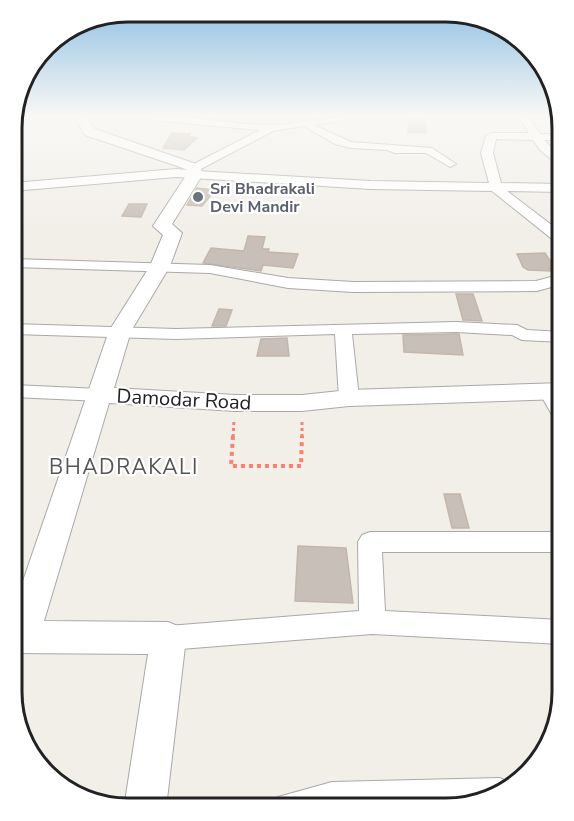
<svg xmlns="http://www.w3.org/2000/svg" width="574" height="821" font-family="'Nunito Sans',sans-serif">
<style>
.building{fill:#c7bfb8;stroke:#c4b6ab;stroke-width:1.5}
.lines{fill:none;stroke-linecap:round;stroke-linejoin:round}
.minor-casing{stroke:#a9a9a9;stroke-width:2}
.tertiary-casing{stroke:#a9a9a9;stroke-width:2}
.path-far1{stroke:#fa8072;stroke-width:3;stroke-dasharray:3 3;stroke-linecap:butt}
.path{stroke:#fa8072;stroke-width:4;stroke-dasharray:4 4;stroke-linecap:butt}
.minor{fill:#fff;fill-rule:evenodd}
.tertiary{fill:#fff;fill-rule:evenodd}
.worship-dot{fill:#6b7280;stroke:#fff;stroke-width:2}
.labels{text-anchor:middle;stroke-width:4.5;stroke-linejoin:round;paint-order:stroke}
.far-worship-label{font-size:16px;font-weight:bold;fill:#5b616d;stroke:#fff;text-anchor:start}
.street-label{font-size:20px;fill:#222;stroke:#fff}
.neighbourhood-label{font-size:21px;letter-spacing:1.5px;fill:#555;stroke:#fff}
.rim{fill:none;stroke:#222;stroke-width:3}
</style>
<rect width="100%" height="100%" fill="#f2efe9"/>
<!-- building -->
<g class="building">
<path d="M409,117L425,118L426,133L408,132Z"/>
<path d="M172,133L190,134L188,136L197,138L184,150L163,148Z"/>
<path d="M197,188L215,190L202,206L187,205Z"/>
<path d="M129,204H147L141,217L122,216Z"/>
<path d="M248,236L265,237L262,249H269L268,252L298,254L293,268L263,265L261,271L203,263L211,248L244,251Z"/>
<path d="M545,253L555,268H549L551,271L528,270L523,267L517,254Z"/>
<path d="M456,294H473L482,321L463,320Z"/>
<path d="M219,309L232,310L226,326H212Z"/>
<path d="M459,334L463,355L404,352L403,335Z"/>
<path d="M287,338L289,356H257L261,339Z"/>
<path d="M444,494H460L469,528H452Z"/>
<path d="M298,546L346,548L353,603L295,601Z"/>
</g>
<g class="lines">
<!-- minor casing -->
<g class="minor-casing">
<g id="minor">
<path d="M146,117C188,113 230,125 272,125C298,124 324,117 351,117L346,120L314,125L351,142L432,148L456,164L450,167L426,153H395L387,150L351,148L335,144L304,126L273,131L197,171L370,181L489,183L481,153L486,136L491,133H529L519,117H529L540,134H562V140H544L560,156V160H552L540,150L533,140L496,139L493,153L501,183L562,184V192L507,191L562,233V244L557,243L492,191L370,189L176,177L13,191V183L176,169L190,170V166L260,130L151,120Z"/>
<path d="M13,259L210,265L288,278L353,282L536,281L562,274V284L537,291L353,292L288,288L210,273L13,267Z"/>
<path d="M456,322L517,325L527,330L562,332V342L522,340L512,335L456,332L352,334L359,398L356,402H342L339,398L335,334L176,339L13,334V324L176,329Z"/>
<path d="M13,385L101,389L108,391L110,395L108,399L101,401L13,397Z"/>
<path d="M548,386L555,388L562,399V421L555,420L539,392L541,388Z"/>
<path d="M370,532H562V552H382L385,611L562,620V644L372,634L168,650L158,647L155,638L158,629L168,626L359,611L358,542L362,535Z"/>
<path d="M500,778L512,784L497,797L446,809H274L278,797L332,782Z"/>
</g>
</g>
<!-- tertiary casing -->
<g class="tertiary-casing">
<path id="tertiary" d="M75,117H87L95,129L199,165L203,174L172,224L182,233L170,266L131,331L114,388L235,395H302L349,390L562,383V399L349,406L302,411H235L109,403L44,621L168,622L180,627L186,638L166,808H124L148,654L12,653V613L109,331L150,266L163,235L153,226L187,174V170L180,167L85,135Z"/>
</g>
<!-- path-far1 -->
<g class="path-far1">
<path d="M233,437L234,420"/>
<path d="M302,437V419"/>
</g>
<!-- path -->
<path class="path" d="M233,436L231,466H301L302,436"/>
<!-- minor -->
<use href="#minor" class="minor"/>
<!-- tertiary -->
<use href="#tertiary" class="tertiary"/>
</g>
<!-- sky -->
<linearGradient id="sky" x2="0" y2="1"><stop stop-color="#8fc0e4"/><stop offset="0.5" stop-color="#f9f8f5"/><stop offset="1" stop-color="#f9f8f5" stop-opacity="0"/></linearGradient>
<rect width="574" height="232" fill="url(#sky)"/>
<!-- markers -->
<circle class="worship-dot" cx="198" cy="197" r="6"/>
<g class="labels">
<!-- far-worship labels -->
<g class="far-worship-label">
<text x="210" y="194">Sri Bhadrakali<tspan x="210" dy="18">Devi Mandir</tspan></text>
</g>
<!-- street labels -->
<g class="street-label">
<text transform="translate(184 399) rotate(3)" y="7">Damodar Road</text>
</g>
<!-- neighbourhood labels -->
<g class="neighbourhood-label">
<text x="124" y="474">BHADRAKALI</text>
</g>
</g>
<!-- crop -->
<path d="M0 0H574V821H0ZM128 22H446A106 106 0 0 1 552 128V692A106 106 0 0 1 446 798H128A106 106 0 0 1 22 692V128A106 106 0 0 1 128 22Z" fill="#fff" fill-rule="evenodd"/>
<path class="rim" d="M128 22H446A106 106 0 0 1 552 128V692A106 106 0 0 1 446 798H128A106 106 0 0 1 22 692V128A106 106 0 0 1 128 22Z"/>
</svg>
